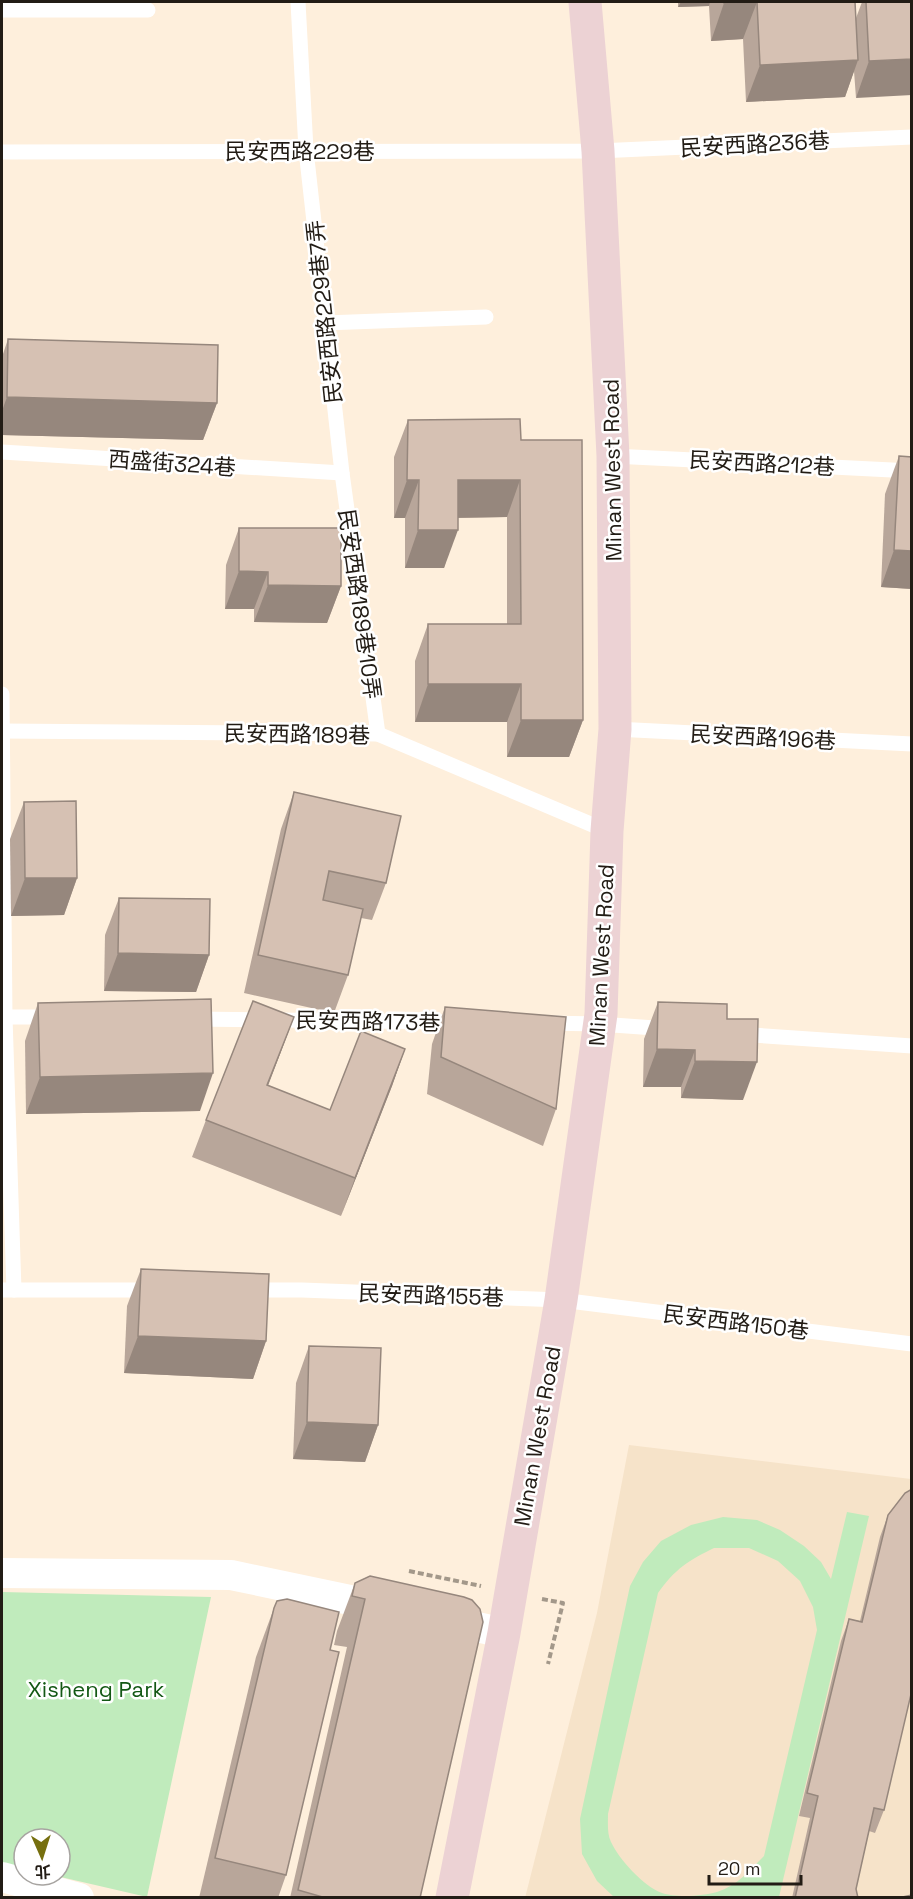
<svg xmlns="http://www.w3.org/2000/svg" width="913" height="1899" font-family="'Space Grotesk','Noto Sans TC',sans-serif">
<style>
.built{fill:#f6e3c9}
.green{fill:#c0ebbc;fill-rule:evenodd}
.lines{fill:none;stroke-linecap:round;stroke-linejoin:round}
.path{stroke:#a3988a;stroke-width:4;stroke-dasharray:6 3;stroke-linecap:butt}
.lane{stroke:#fff;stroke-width:15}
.street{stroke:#fff;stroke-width:30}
.secondary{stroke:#ecd2d4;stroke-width:33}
.wall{fill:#b8a69a}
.shaded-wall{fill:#96877d}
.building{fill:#d6c1b3;stroke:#96877d;stroke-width:1.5}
.labels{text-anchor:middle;stroke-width:5;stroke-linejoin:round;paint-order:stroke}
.street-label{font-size:22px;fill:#221c15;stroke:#fff}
.park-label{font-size:22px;fill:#135814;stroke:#fff}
</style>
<rect width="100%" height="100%" fill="#feefdc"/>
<!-- built -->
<path class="built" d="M629,1445L911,1479V1897L525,1898L597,1613Z"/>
<!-- green -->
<g class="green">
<path d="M847,1512L869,1516L779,1897H614L597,1881L582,1854L580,1819L630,1586L643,1562L661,1541L691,1525L723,1517L757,1520L780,1530L804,1546L821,1562L831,1579ZM714,1548H749L778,1561L800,1581L813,1607L817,1630L764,1856C750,1870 737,1886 717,1892C704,1896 676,1898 662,1893C643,1886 619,1859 611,1842C607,1834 608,1823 608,1814L658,1593C675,1569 689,1560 714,1548Z"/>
<path d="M2,1592L211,1597L147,1897L52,1875H60V1839H24V1869L2,1863Z"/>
</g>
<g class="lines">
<!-- path -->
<g class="path">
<path d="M409,1571L481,1586"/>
<path d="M542,1599L563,1603L548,1664"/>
</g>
<!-- lane -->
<g class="lane">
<path d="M298,2L306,150L342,473L378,734"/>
<path d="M2,10H148"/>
<path d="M2,152L598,151L912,137"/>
<path d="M325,323L486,317"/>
<path d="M2,452L342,473"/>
<path d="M613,456L912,471"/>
<path d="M2,694L5,1017L14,1290"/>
<path d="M615,729L912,744"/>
<path d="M2,731L378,734L607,831"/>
<path d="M2,1017H54"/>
<path d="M192,1019L459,1022"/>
<path d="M546,1023L599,1024L669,1029"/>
<path d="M738,1034L912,1046"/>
<path d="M2,1290H151"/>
<path d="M250,1290H302L561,1300L912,1344"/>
</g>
<!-- street -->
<g class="street">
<path d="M2,1573L231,1575L388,1608"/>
<path d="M441,1619L504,1633"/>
<path d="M2,1877L79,1898"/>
</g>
<!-- secondary -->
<path class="secondary" d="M452,1898L504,1633L561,1300L601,1014L607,831L615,729L613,456L598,151L585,2"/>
</g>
<!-- wall -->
<g class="wall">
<path d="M678,2H855L856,18L862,2H912L856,98L854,71L845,97L746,102L743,39L711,41L709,6L678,7Z"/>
<path d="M8,339L217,403L203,440L2,435V357Z"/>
<path d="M408,420L521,440L583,720L569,757H507V722H415V661L428,624H507V517L458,518L444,568H405V518H394V457Z"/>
<path d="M899,456L912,457V589L881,587L885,494Z"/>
<path d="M239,528L341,586L327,623L254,622V609H225L226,565Z"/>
<path d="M294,792L386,883L372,920L361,918L348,975L334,1013L244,993L281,829Z"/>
<path d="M24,802L77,878L64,915L11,916L10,839Z"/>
<path d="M119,898L209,955L196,992L104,991L105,935Z"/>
<path d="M658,1002L727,1019L743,1100L681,1098V1087H643L644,1039Z"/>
<path d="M38,1003L200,1111L26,1114L25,1041Z"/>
<path d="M445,1007L556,1109L543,1146L427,1094L432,1044Z"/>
<path d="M294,1017L268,1086L330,1110L405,1049L392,1086L341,1216L192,1157L206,1120Z"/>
<path d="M141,1269L266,1341L253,1379L124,1373L127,1306Z"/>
<path d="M309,1346L378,1425L365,1462L293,1459L296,1383Z"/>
<path d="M888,1515L884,1810L875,1833L869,1831L856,1889L858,1898H792L810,1818L799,1816L841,1641L849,1619L860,1621L880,1537Z"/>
<path d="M370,1576L420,1898H290L347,1647L334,1645L337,1631L355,1583Z"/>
<path d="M274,1608L330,1650L286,1875L278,1898H199L256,1657Z"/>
</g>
<!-- shaded-wall -->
<g class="shaded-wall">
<path d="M681,2H710L709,6L678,7Z"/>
<path d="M757,2L743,39L711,41L724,3Z"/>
<path d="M912,59V95L856,98L869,61Z"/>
<path d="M858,60L845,97L746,102L760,65Z"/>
<path d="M7,397L217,403L203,440L2,435V411Z"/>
<path d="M407,480H419L405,518H394Z"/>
<path d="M458,480H520L507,517L445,518Z"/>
<path d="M418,530H458L444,568H405Z"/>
<path d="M894,550L912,551V589L881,587Z"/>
<path d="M239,571L268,572L254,609H225Z"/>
<path d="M268,585L341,586L327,623L254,622Z"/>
<path d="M428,684H521L507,722H415Z"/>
<path d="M521,720H583L569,757H507Z"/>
<path d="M25,878H77L64,915L11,916Z"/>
<path d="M118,953L209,955L196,992L104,991Z"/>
<path d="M294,1017L280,1054L253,1123L267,1085Z"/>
<path d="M405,1049L392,1086L341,1216L355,1178Z"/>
<path d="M657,1049L695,1050L681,1087H643Z"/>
<path d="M695,1061L757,1062L743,1100L681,1098Z"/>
<path d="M213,1073L200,1111L26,1114L40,1077Z"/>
<path d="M138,1336L266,1341L253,1379L124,1373Z"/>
<path d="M307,1422L378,1425L365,1462L293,1459Z"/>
</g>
<!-- building -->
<g class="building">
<path d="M724,2H855L858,60L760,65L757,2L724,3Z"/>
<path d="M866,2H912V59L869,61Z"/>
<path d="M8,339L218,345L217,403L7,397Z"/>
<path d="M520,419L521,440H582L583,720H521V684H428V624H521L520,480H458V530H418L419,480H407L408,420Z"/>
<path d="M899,456L912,457V551L894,550Z"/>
<path d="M239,528H341V586L268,585V572L239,571Z"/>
<path d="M294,792L401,816L386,883L329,871L323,900L363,909L348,975L258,955Z"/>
<path d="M76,801L77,878H25L24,802Z"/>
<path d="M119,898L210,899L209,955L118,953Z"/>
<path d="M211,999L213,1073L40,1077L38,1003Z"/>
<path d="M253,1001L294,1017L267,1085L330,1110L361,1031L405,1049L355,1178L206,1120Z"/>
<path d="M658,1002L727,1004V1019H758L757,1062L695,1061V1050L657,1049Z"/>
<path d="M445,1007L566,1017L556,1109L441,1057Z"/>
<path d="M141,1269L269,1274L266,1341L138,1336Z"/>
<path d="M309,1346L381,1348L378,1425L307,1422Z"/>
<path d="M912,1489V1690L884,1810L874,1808L856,1889L858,1898H795L818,1796L807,1793L849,1619L862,1622L888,1515L905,1493Z"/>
<path d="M370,1576L464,1597L472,1600L480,1609L483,1622L420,1898H326L298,1890L365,1599L352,1596L355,1583Z"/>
<path d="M287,1599L339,1612L330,1650L339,1652L286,1875L215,1858L274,1608L277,1601Z"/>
<path d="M912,1895V1898H898Z"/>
</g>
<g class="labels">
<!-- street labels -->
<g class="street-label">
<text transform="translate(755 144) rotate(-3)" y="8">民安西路236巷</text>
<text x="300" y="159">民安西路229巷</text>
<text transform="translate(324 312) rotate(-96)" y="8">民安西路229巷7弄</text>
<text transform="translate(172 463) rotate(4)" y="8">西盛街324巷</text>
<text transform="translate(762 463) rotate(3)" y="8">民安西路212巷</text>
<text transform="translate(612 470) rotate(-91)" y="8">Minan West Road</text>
<text transform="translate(360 604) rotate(82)" y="8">民安西路189巷10弄</text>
<text transform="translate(297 734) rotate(1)" y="8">民安西路189巷</text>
<text transform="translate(763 737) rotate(3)" y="8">民安西路196巷</text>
<text transform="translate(601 955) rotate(-87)" y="8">Minan West Road</text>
<text transform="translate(368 1021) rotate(1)" y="8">民安西路173巷</text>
<text transform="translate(431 1295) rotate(2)" y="8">民安西路155巷</text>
<text transform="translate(736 1322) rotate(7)" y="8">民安西路150巷</text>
<text transform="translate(537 1436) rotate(-80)" y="8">Minan West Road</text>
</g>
<!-- park labels -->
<g class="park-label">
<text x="96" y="1697">Xisheng Park</text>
</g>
</g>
<!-- border -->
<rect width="913" height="1899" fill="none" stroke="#221c15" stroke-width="6"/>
<!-- north arrow -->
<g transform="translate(42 1857) rotate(177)"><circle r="28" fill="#ffffff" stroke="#a7a4a1" stroke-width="1.5"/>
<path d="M0-4.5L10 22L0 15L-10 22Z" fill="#766f0f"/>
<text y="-9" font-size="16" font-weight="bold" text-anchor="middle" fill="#221c15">北</text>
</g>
<!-- scale -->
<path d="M709 1875v9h92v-9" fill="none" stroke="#221c15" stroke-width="3"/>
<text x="718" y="1875" font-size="18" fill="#221c15" stroke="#ffffff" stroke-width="4.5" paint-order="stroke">20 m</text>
</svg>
